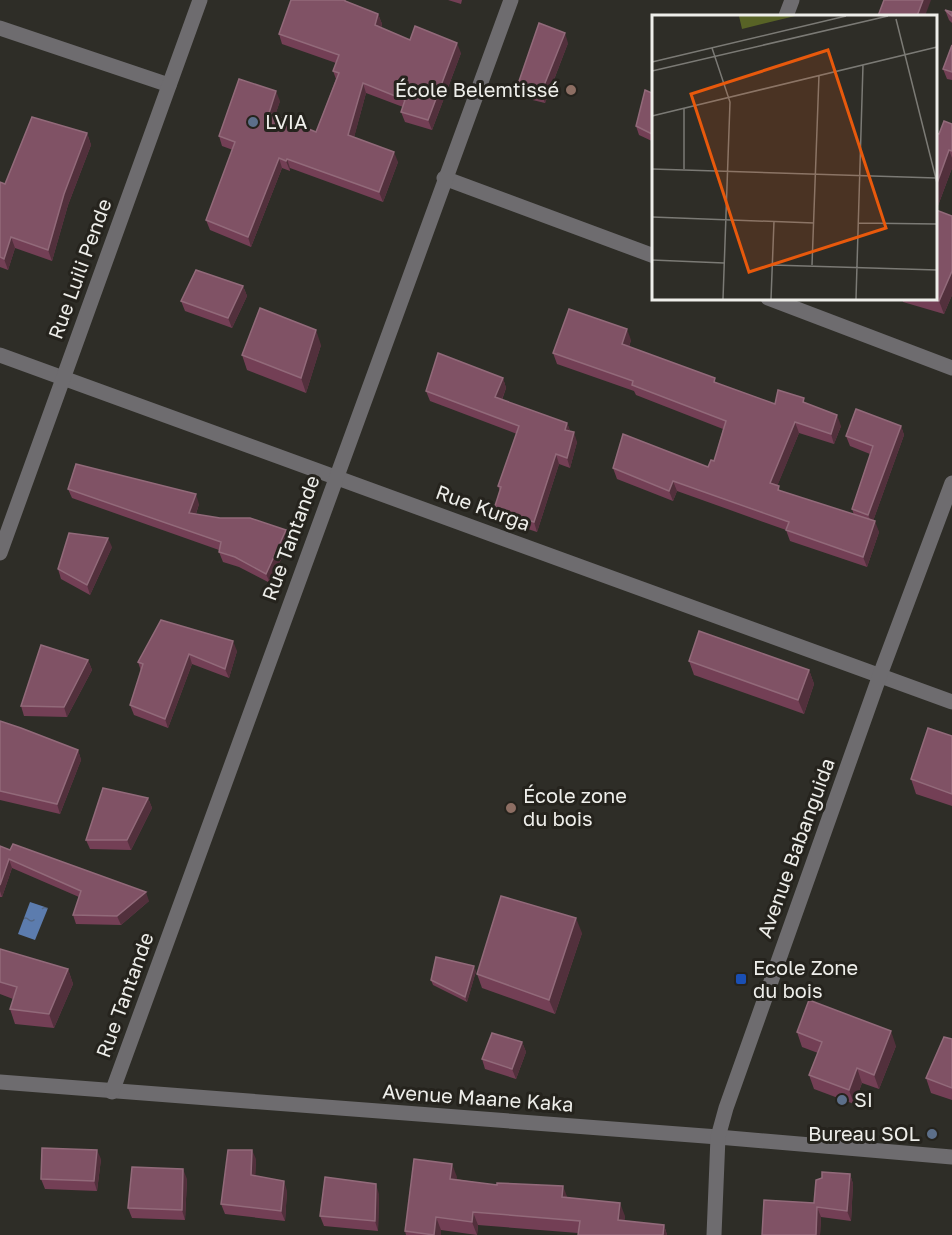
<svg xmlns="http://www.w3.org/2000/svg" width="952" height="1235" font-family="'Golos Text',sans-serif">
<style>
.water{fill:url(#water-ripples)}
.lines{fill:none;stroke-linecap:round;stroke-linejoin:round}
.minor{stroke:#6e6c6f;stroke-width:15}
.tertiary{stroke:#6e6c6f;stroke-width:15}
.wall{fill:#733f55}
.shaded-wall{fill:#52303c}
.building{fill:#805265;stroke:#926a7a;stroke-width:1.5}
.education-dot{fill:#8d6e63;stroke:#25231d;stroke-width:2}
.service-dot{fill:#5c6f8a;stroke:#25231d;stroke-width:2}
.transit-dot{fill:#1a4fb4;stroke:#25231d;stroke-width:2}
.labels{text-anchor:middle;stroke-width:6;stroke-linejoin:round;paint-order:stroke}
.poi-label{font-size:20px;fill:#eeeeea;stroke:#25231d;text-anchor:start}
.street-label{font-size:20px;fill:#eeeeea;stroke:#25231d}
.inset-road{fill:none;stroke:#7b7a75;stroke-width:1.5}
.view{fill:#e8590c;fill-opacity:0.15;stroke:#e8590c;stroke-width:3}
.inset-edge{fill:none;stroke:#eeeeea;stroke-width:3}
</style>
<defs>
<pattern id="water-ripples" width="26" height="14" patternUnits="userSpaceOnUse" patternTransform="scale(1.5)"><rect width="26" height="14" fill="#5c7cae"/><path d="M2 4q2-2 4 0t4 0M15 11q2-2 4 0t4 0" fill="none" stroke="#546784"/></pattern>
</defs>
<rect width="100%" height="100%" fill="#2e2d27"/>
<!-- water -->
<path class="water" d="M30,902L48,908L35,940L18,934Z"/>
<g class="lines">
<!-- minor -->
<g class="minor">
<path d="M786,16L792,0"/>
<path d="M0,28L169,85"/>
<path d="M444,178L654,256"/>
<path d="M768,298L952,368"/>
<path d="M0,355L952,702"/>
<path d="M0,553L200,0"/>
<path d="M0,1082L718,1137L952,1157"/>
<path d="M112,1092L511,0"/>
</g>
<!-- tertiary -->
<path class="tertiary" d="M714,1235L718,1137L726,1108L880,675L952,483"/>
</g>
<!-- wall -->
<g class="wall">
<path d="M448,0H462L461,4Z"/>
<path d="M351,3L378,14L382,24L381,28L410,40L461,53L432,130L405,122L401,112L403,107L366,93L354,137L398,162L383,202L290,168V171L282,168L251,247L210,230L206,220L233,150L222,146L219,136L280,101L275,115L316,132L336,79L333,71L336,63L282,44L279,34Z"/>
<path d="M945,10L952,12V23L949,20Z"/>
<path d="M568,43L545,103L520,97L517,87Z"/>
<path d="M952,45V80L947,79L943,69Z"/>
<path d="M654,94V142L639,135L636,126Z"/>
<path d="M952,124V168L936,211L952,216V295L944,314L903,302L902,298H936V133L939,134Z"/>
<path d="M87,133L91,145L68,205L52,261L15,248L8,270L0,267V182L5,184Z"/>
<path d="M243,286L247,296L232,328L185,311L181,301Z"/>
<path d="M631,340L629,347L717,383L775,404L806,403L841,426L834,444L799,433L777,486L780,491L854,515L852,509L870,454L850,446L846,436L901,426L904,435L873,521L879,532L867,567L790,541L786,530L677,491L673,501L617,479L613,468L708,467L714,461L723,429L636,395L634,391L557,364L553,353Z"/>
<path d="M321,345L306,393L247,370L242,355Z"/>
<path d="M503,378L506,388L502,400L567,423L570,431L577,442L570,468L559,464L537,532L497,519L494,509L500,491L498,486L517,434L430,401L426,391Z"/>
<path d="M68,489L199,504L196,514L286,530L290,540L270,583L239,567L223,562L219,552V550L72,498Z"/>
<path d="M112,547L90,595L61,579L58,569Z"/>
<path d="M161,620L237,651L229,678L192,664L168,728L134,715L130,705L141,671L138,662Z"/>
<path d="M88,660L92,670L67,717L24,716L21,706Z"/>
<path d="M689,661L809,670L814,684L804,714L694,675Z"/>
<path d="M0,721L78,750L81,760L60,814L0,800Z"/>
<path d="M952,736V806L916,794L911,779Z"/>
<path d="M148,798L152,808L131,850L90,849L86,840Z"/>
<path d="M0,846L149,901L121,925L76,924L73,915L79,897L12,868L2,897H0Z"/>
<path d="M582,933L555,1014L482,988L477,974Z"/>
<path d="M0,949L68,969L73,984L54,1028L15,1024L10,1009L13,999L0,994Z"/>
<path d="M476,971L467,1002L433,985L431,980Z"/>
<path d="M797,1032L896,1046L879,1089L862,1083L854,1104L814,1089L809,1075L818,1053L802,1047Z"/>
<path d="M952,1039V1100L931,1093L926,1078Z"/>
<path d="M522,1042L526,1052L516,1079L485,1069L482,1059Z"/>
<path d="M101,1159L97,1191L45,1189L41,1179Z"/>
<path d="M256,1159L255,1176L287,1191L285,1221L225,1214L221,1204Z"/>
<path d="M850,1174L853,1184L851,1221L821,1217L820,1235H762L814,1203Z"/>
<path d="M457,1177L456,1179L567,1197L625,1216L624,1221L664,1225L667,1235H578V1233L478,1225L477,1235L441,1230V1235H406L405,1231Z"/>
<path d="M187,1179L185,1220L132,1218L128,1208Z"/>
<path d="M379,1194L378,1231L324,1226L320,1216Z"/>
</g>
<!-- shaded-wall -->
<g class="shaded-wall">
<path d="M923,0H931L925,16H917Z"/>
<path d="M378,14L382,24L378,35L375,25Z"/>
<path d="M565,33L568,43L545,103L541,93Z"/>
<path d="M457,43L461,53L432,130L428,120Z"/>
<path d="M363,83L366,93L352,145L348,135Z"/>
<path d="M276,91L280,101L273,122L269,113Z"/>
<path d="M87,133L91,145L68,205L52,261L48,250L64,194Z"/>
<path d="M949,150L952,158V168L936,211V186Z"/>
<path d="M394,152L398,162L383,202L379,192Z"/>
<path d="M279,158L282,168L251,247L248,237Z"/>
<path d="M287,159L290,168V171L286,161Z"/>
<path d="M11,237L15,248L8,270L4,259Z"/>
<path d="M952,271V295L944,314L939,301Z"/>
<path d="M243,286L247,296L232,328L228,318Z"/>
<path d="M627,329L631,340L626,355L622,344Z"/>
<path d="M316,330L321,345L306,393L301,378Z"/>
<path d="M503,378L506,388L499,407L495,397Z"/>
<path d="M837,415L841,426L834,444L831,434Z"/>
<path d="M795,422L799,433L774,494L770,483Z"/>
<path d="M567,423L571,433L565,430Z"/>
<path d="M901,426L904,435L872,524L868,515Z"/>
<path d="M574,432L577,442L570,468L567,458Z"/>
<path d="M556,454L559,464L537,532L534,522Z"/>
<path d="M673,481L677,491L673,501L669,491Z"/>
<path d="M196,494L199,504L193,522L189,513Z"/>
<path d="M875,521L879,532L867,567L863,557Z"/>
<path d="M286,530L290,540L270,583L266,574Z"/>
<path d="M108,538L112,547L90,595L87,585Z"/>
<path d="M233,641L237,651L229,678L225,669Z"/>
<path d="M189,654L192,664L168,728L165,719Z"/>
<path d="M88,660L92,670L67,717L64,707Z"/>
<path d="M809,670L814,684L804,714L798,700Z"/>
<path d="M78,750L81,760L60,814L57,804Z"/>
<path d="M148,798L152,808L131,850L127,840Z"/>
<path d="M9,859L12,868L2,897L0,891V885Z"/>
<path d="M146,892L149,901L121,925L117,916Z"/>
<path d="M576,918L582,933L555,1014L549,1000Z"/>
<path d="M474,966L476,971L467,1002L465,997Z"/>
<path d="M68,969L73,984L54,1028L49,1014Z"/>
<path d="M891,1031L896,1046L879,1089L874,1075Z"/>
<path d="M522,1042L526,1052L516,1079L512,1069Z"/>
<path d="M857,1068L862,1083L854,1104L849,1090Z"/>
<path d="M97,1150L101,1159L97,1191L94,1181Z"/>
<path d="M252,1150L256,1159L255,1185L251,1175Z"/>
<path d="M452,1164L457,1177L455,1192L450,1179Z"/>
<path d="M183,1169L187,1179L185,1220L182,1210Z"/>
<path d="M850,1174L853,1184L851,1221L847,1211Z"/>
<path d="M284,1181L287,1191L285,1221L281,1211Z"/>
<path d="M376,1184L379,1194L378,1231L375,1221Z"/>
<path d="M563,1186L568,1199L562,1197Z"/>
<path d="M620,1203L625,1216L623,1233L618,1220Z"/>
<path d="M817,1207L821,1217L820,1235H816Z"/>
<path d="M473,1212L478,1225L477,1235L472,1222Z"/>
<path d="M436,1217L441,1230V1235H434Z"/>
<path d="M664,1225L667,1235H663Z"/>
</g>
<!-- building -->
<g class="building">
<path d="M291,0H345V1L378,14L375,25L410,40L415,26L457,43L428,120L401,112L405,100L363,83L348,135L394,152L379,192L287,159L286,161L279,158L248,237L206,220L235,142L219,136L239,79L276,91L269,113L316,132L339,73L333,71L339,55L279,34Z"/>
<path d="M884,0H923L917,16H878Z"/>
<path d="M945,10L952,12V16Z"/>
<path d="M539,23L565,33L541,93L517,87Z"/>
<path d="M952,45V72L943,69Z"/>
<path d="M645,90L654,94V135L636,126Z"/>
<path d="M32,117L87,133L64,194L48,250L11,237L4,259L0,257V182L5,184Z"/>
<path d="M944,121L952,124V151L949,150L936,186V133L939,134Z"/>
<path d="M936,210L952,216V271L939,301L932,298H936Z"/>
<path d="M196,270L243,286L228,318L181,301Z"/>
<path d="M260,308L316,330L301,378L242,355Z"/>
<path d="M569,309L627,329L622,344L715,378L714,382L775,404L778,390L804,398L803,402L837,415L831,434L795,422L770,483L779,486L778,490L875,521L863,557L786,530L789,522L673,481L669,491L613,468L623,434L708,467L711,460L714,461L726,421L632,385L633,381L553,353Z"/>
<path d="M438,353L503,378L495,397L567,423L565,430L574,432L567,458L556,454L534,522L494,509L501,487L498,486L519,426L426,391Z"/>
<path d="M856,409L901,426L868,515L852,509L873,446L846,436Z"/>
<path d="M76,464L196,494L189,513L220,518H250L286,530L266,574L235,557L219,552L221,542L68,489Z"/>
<path d="M69,533L108,538L87,585L58,569Z"/>
<path d="M161,620L233,641L225,669L189,654L165,719L130,705L143,664L138,662Z"/>
<path d="M699,631L809,670L798,700L689,661Z"/>
<path d="M41,645L88,660L64,707L21,706Z"/>
<path d="M0,721L21,728L78,750L57,804L0,791Z"/>
<path d="M928,728L952,736V794L911,779Z"/>
<path d="M103,788L148,798L127,840H86Z"/>
<path d="M13,844L146,892L117,916L73,915L81,891L9,859L0,885V846L10,850Z"/>
<path d="M501,896L576,918L549,1000L477,974Z"/>
<path d="M0,949L68,969L49,1014L10,1009L17,987L0,982Z"/>
<path d="M436,957L474,966L465,997L431,980Z"/>
<path d="M809,1000L891,1031L874,1075L857,1068L849,1090L809,1075L822,1042L797,1032Z"/>
<path d="M492,1033L522,1042L512,1069L482,1059Z"/>
<path d="M944,1037L952,1039V1088L926,1078Z"/>
<path d="M42,1148L97,1150L94,1181L41,1179Z"/>
<path d="M228,1150H252L251,1175L284,1181L281,1211L221,1204Z"/>
<path d="M414,1159L452,1164L450,1179L497,1185V1183L563,1186L562,1197L620,1203L618,1220L664,1225L663,1235H578L580,1221L473,1212L472,1222L436,1217L434,1235L405,1231Z"/>
<path d="M132,1167L183,1169L182,1210L128,1208Z"/>
<path d="M822,1172L850,1174L847,1211L817,1207L816,1235H762L764,1200L814,1203L816,1180L822,1178Z"/>
<path d="M325,1177L376,1184L375,1221L320,1216Z"/>
</g>
<!-- markers -->
<g class="education-dot">
<circle cx="571" cy="90" r="6"/>
<circle cx="511" cy="808" r="6"/>
</g>
<g class="service-dot">
<circle cx="253" cy="122" r="6"/>
<circle cx="842" cy="1100" r="6"/>
<circle cx="932" cy="1134" r="6"/>
</g>
<rect class="transit-dot" x="735" y="973" width="12" height="12" rx="3"/>
<g class="labels">
<!-- poi labels -->
<g class="poi-label">
<text x="559" y="97" text-anchor="end">École Belemtissé</text>
<text x="265" y="129">LVIA</text>
<text x="523" y="803">École zone<tspan x="523" dy="23">du bois</tspan></text>
<text x="753" y="975">Ecole Zone<tspan x="753" dy="23">du bois</tspan></text>
<text x="854" y="1107">SI</text>
<text x="920" y="1141" text-anchor="end">Bureau SOL</text>
</g>
<!-- street labels -->
<g class="street-label">
<text transform="translate(80 269) rotate(-70)" y="7">Rue Luili Pende</text>
<text transform="translate(483 508) rotate(20)" y="7">Rue Kurga</text>
<text transform="translate(291 538) rotate(-70)" y="7">Rue Tantande</text>
<text transform="translate(796 848) rotate(-70)" y="7">Avenue Babanguida</text>
<text transform="translate(125 995) rotate(-70)" y="7">Rue Tantande</text>
<text transform="translate(478 1098) rotate(4)" y="7">Avenue Maane Kaka</text>
</g>
</g>
<!-- overview -->
<g transform="translate(652 15)">
<rect width="285" height="285" fill="#2e2d27"/>
<path d="M87,1H143L90,14Z" fill="#586326"/>
<path class="inset-road" d="M244,4L285,168M60,33L78,87L71,284M0,47L194,1M0,56L236,1M0,101L285,32M0,154L284,163M32,154V93M0,202L162,208M206,208L285,209M0,245L72,248M120,250L285,255M160,250L167,60M119,284L122,206M204,284L211,50"/>
<path class="view" d="M176,35L234,213L97,257L39,79Z"/>
<rect width="285" height="285" class="inset-edge"/>
</g>
</svg>
